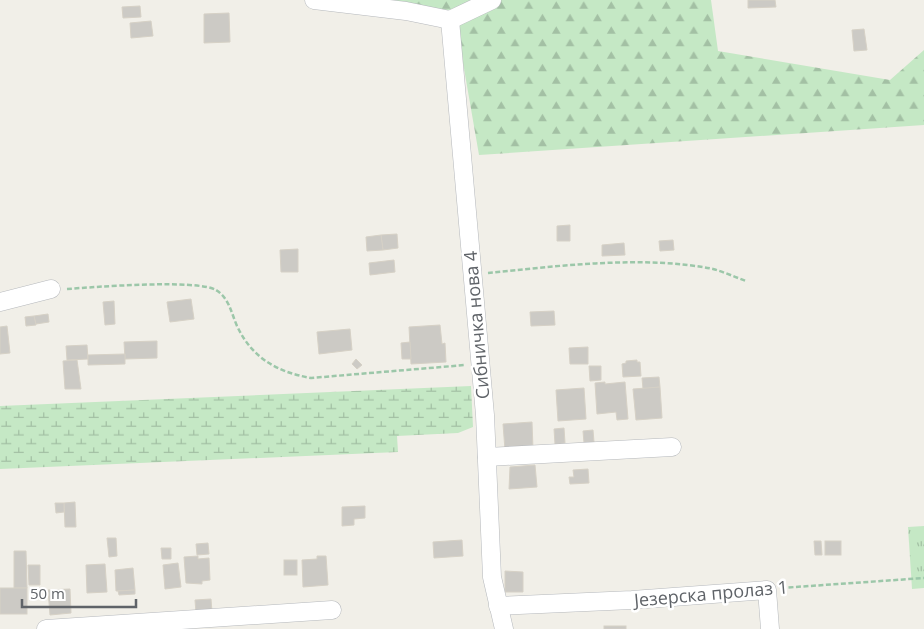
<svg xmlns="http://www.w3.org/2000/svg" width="924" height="629" font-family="'Open Sans',sans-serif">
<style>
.grass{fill:url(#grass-tufts)}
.forest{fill:url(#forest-firs)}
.wetland{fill:url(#wetland-marsh)}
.building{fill:#cccac5;stroke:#d6d1c6}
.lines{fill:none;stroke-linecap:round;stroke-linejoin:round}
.minor-casing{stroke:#b5b8bc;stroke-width:19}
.path{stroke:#9cc7a9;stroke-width:2.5;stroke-dasharray:5 2.5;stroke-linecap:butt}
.minor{stroke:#fff;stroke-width:18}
.labels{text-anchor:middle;stroke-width:5;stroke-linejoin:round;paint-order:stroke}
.street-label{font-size:18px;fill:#5f6368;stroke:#fff}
</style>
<defs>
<pattern id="grass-tufts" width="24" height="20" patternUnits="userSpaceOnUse" patternTransform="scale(1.25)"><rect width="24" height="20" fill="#c5e8c5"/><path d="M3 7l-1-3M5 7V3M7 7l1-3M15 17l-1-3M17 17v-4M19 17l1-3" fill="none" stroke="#a3c0a4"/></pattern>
<pattern id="forest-firs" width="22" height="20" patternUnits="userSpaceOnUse" patternTransform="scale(1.25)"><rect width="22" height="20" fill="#c5e8c5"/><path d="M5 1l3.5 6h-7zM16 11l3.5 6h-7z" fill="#a3c0a4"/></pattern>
<pattern id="wetland-marsh" width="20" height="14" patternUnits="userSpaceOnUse" patternTransform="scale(1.25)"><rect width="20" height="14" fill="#c5e8c5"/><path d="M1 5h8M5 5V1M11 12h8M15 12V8" fill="none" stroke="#a3c0a4"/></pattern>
</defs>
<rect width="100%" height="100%" fill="#f1efe8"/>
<!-- grass -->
<path class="grass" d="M924,526V588L912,589L908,527Z"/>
<!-- forest -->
<path class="forest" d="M365,0H711L718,51L890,80L924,50V125L479,155L458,34L437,15Z"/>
<!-- wetland -->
<path class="wetland" d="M471,386L473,427L458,433L397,436L398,452L0,469V406Z"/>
<!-- building -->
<g class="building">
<path d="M748,0H775L776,7L748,8Z"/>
<path d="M140,6L141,17L123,18L122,7Z"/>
<path d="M229,13L230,42L204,43V14Z"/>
<path d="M151,21L153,36L131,38L130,23Z"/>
<path d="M864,29L867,50L854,51L852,30Z"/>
<path d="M570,225V241H557V226Z"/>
<path d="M397,234L398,248L383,250L381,235Z"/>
<path d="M381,235L383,250L367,251L366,237Z"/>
<path d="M673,240L674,250L660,251L659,241Z"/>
<path d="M624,243L625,255L602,256V245Z"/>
<path d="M298,249V272H281L280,250Z"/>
<path d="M394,260L395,272L370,275L369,263Z"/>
<path d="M191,299L194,319L170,322L167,302Z"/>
<path d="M114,301L115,324L105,325L103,302Z"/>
<path d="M554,311L555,325L531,326L530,312Z"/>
<path d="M48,314L49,322L36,324L34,316Z"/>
<path d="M34,316L36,325L26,326L25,317Z"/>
<path d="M440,325L442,344L445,343L446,362L411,364L409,327Z"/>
<path d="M7,326L10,353L0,354V327Z"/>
<path d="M350,329L352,350L319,354L317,332Z"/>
<path d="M157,341V358L125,359L124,342Z"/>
<path d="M410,342L411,359H402L401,343Z"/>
<path d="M87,345L88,359L67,360L66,346Z"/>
<path d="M588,347V364H570L569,348Z"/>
<path d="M125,354V364L88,365V355Z"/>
<path d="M356,359L362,365L357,369L352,364Z"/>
<path d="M77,360L81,389H65L63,361Z"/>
<path d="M637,360V362H640L641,376L623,377L622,364L626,363V361Z"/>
<path d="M589,366H601V380L590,381Z"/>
<path d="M659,377L660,387L643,389L642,378Z"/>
<path d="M605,382V384L625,382L628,419L617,420L616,412L597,414L595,383Z"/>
<path d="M660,387L662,418L636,420L633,389Z"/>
<path d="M584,388L586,419L558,421L556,390Z"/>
<path d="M532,422L533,449L505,450L503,424Z"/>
<path d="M564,428L565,443L555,444L554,429Z"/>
<path d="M593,430L594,442L584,443L583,431Z"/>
<path d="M535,465L537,487L509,489L510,467Z"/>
<path d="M588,469L589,483L570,484L569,477H574L573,470Z"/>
<path d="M75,502L76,527H65L64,503Z"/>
<path d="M55,503H64V512L56,513Z"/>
<path d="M365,506V518L354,519V525L342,526V507Z"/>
<path d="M107,538H116L117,556L109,557Z"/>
<path d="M462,540L463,556L434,558L433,542Z"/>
<path d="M814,541H821L822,555H815Z"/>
<rect x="825" y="541" width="16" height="14"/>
<path d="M208,543L209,554L197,555L196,544Z"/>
<path d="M161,548H171V559H162Z"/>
<path d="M14,551H26L27,588H14Z"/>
<path d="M198,556V559L209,558L210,580L202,581V584L186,583L184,557Z"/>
<path d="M317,556H326L328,585L303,587L302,560L317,559Z"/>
<rect x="284" y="560" width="13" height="15"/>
<path d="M178,563L181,587L165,589L163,565Z"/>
<path d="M105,564L107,592L87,593L86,565Z"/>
<path d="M28,565H40V585H29Z"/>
<path d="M133,568L135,590L116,591L115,570Z"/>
<path d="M505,571L523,572V592H505Z"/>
<rect x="0" y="588" width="27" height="26"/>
<path d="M70,589L71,613L50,615L48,590Z"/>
<path d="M135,590V594L119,595L118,591Z"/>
<path d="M211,599L212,612L196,613L195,600Z"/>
<rect x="604" y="626" width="22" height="3"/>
</g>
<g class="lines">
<!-- minor casing -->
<g class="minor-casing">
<g id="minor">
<path d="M314,0L406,11L450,20"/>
<path d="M450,20L485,415L492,577L504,629"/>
<path d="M450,20L492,0"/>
<path d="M0,302L51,289"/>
<path d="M487,457L672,447"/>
<path d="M498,606L632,600L767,590L770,629"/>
<path d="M46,629L332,610"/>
</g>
</g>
<!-- path -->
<g class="path">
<path d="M488,273C556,266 646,255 713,269C724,272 735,277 746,281"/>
<path d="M67,289C94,287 197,279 216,290C229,298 231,312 237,326C252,358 277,372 311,378L465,365"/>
<path d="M781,588L924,578"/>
</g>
<!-- minor -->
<use href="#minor" class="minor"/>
</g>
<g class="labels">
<!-- street labels -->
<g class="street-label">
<text transform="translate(477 325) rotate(-95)" y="6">Сибничка нова 4</text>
<text transform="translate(711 594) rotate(-5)" y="6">Језерска пролаз 1</text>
</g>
</g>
<!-- scale -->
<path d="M22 599v8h114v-8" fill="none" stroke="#5f6368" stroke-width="2.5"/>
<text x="30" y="599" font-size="15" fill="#5f6368" stroke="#ffffff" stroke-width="4" paint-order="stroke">50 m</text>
</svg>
